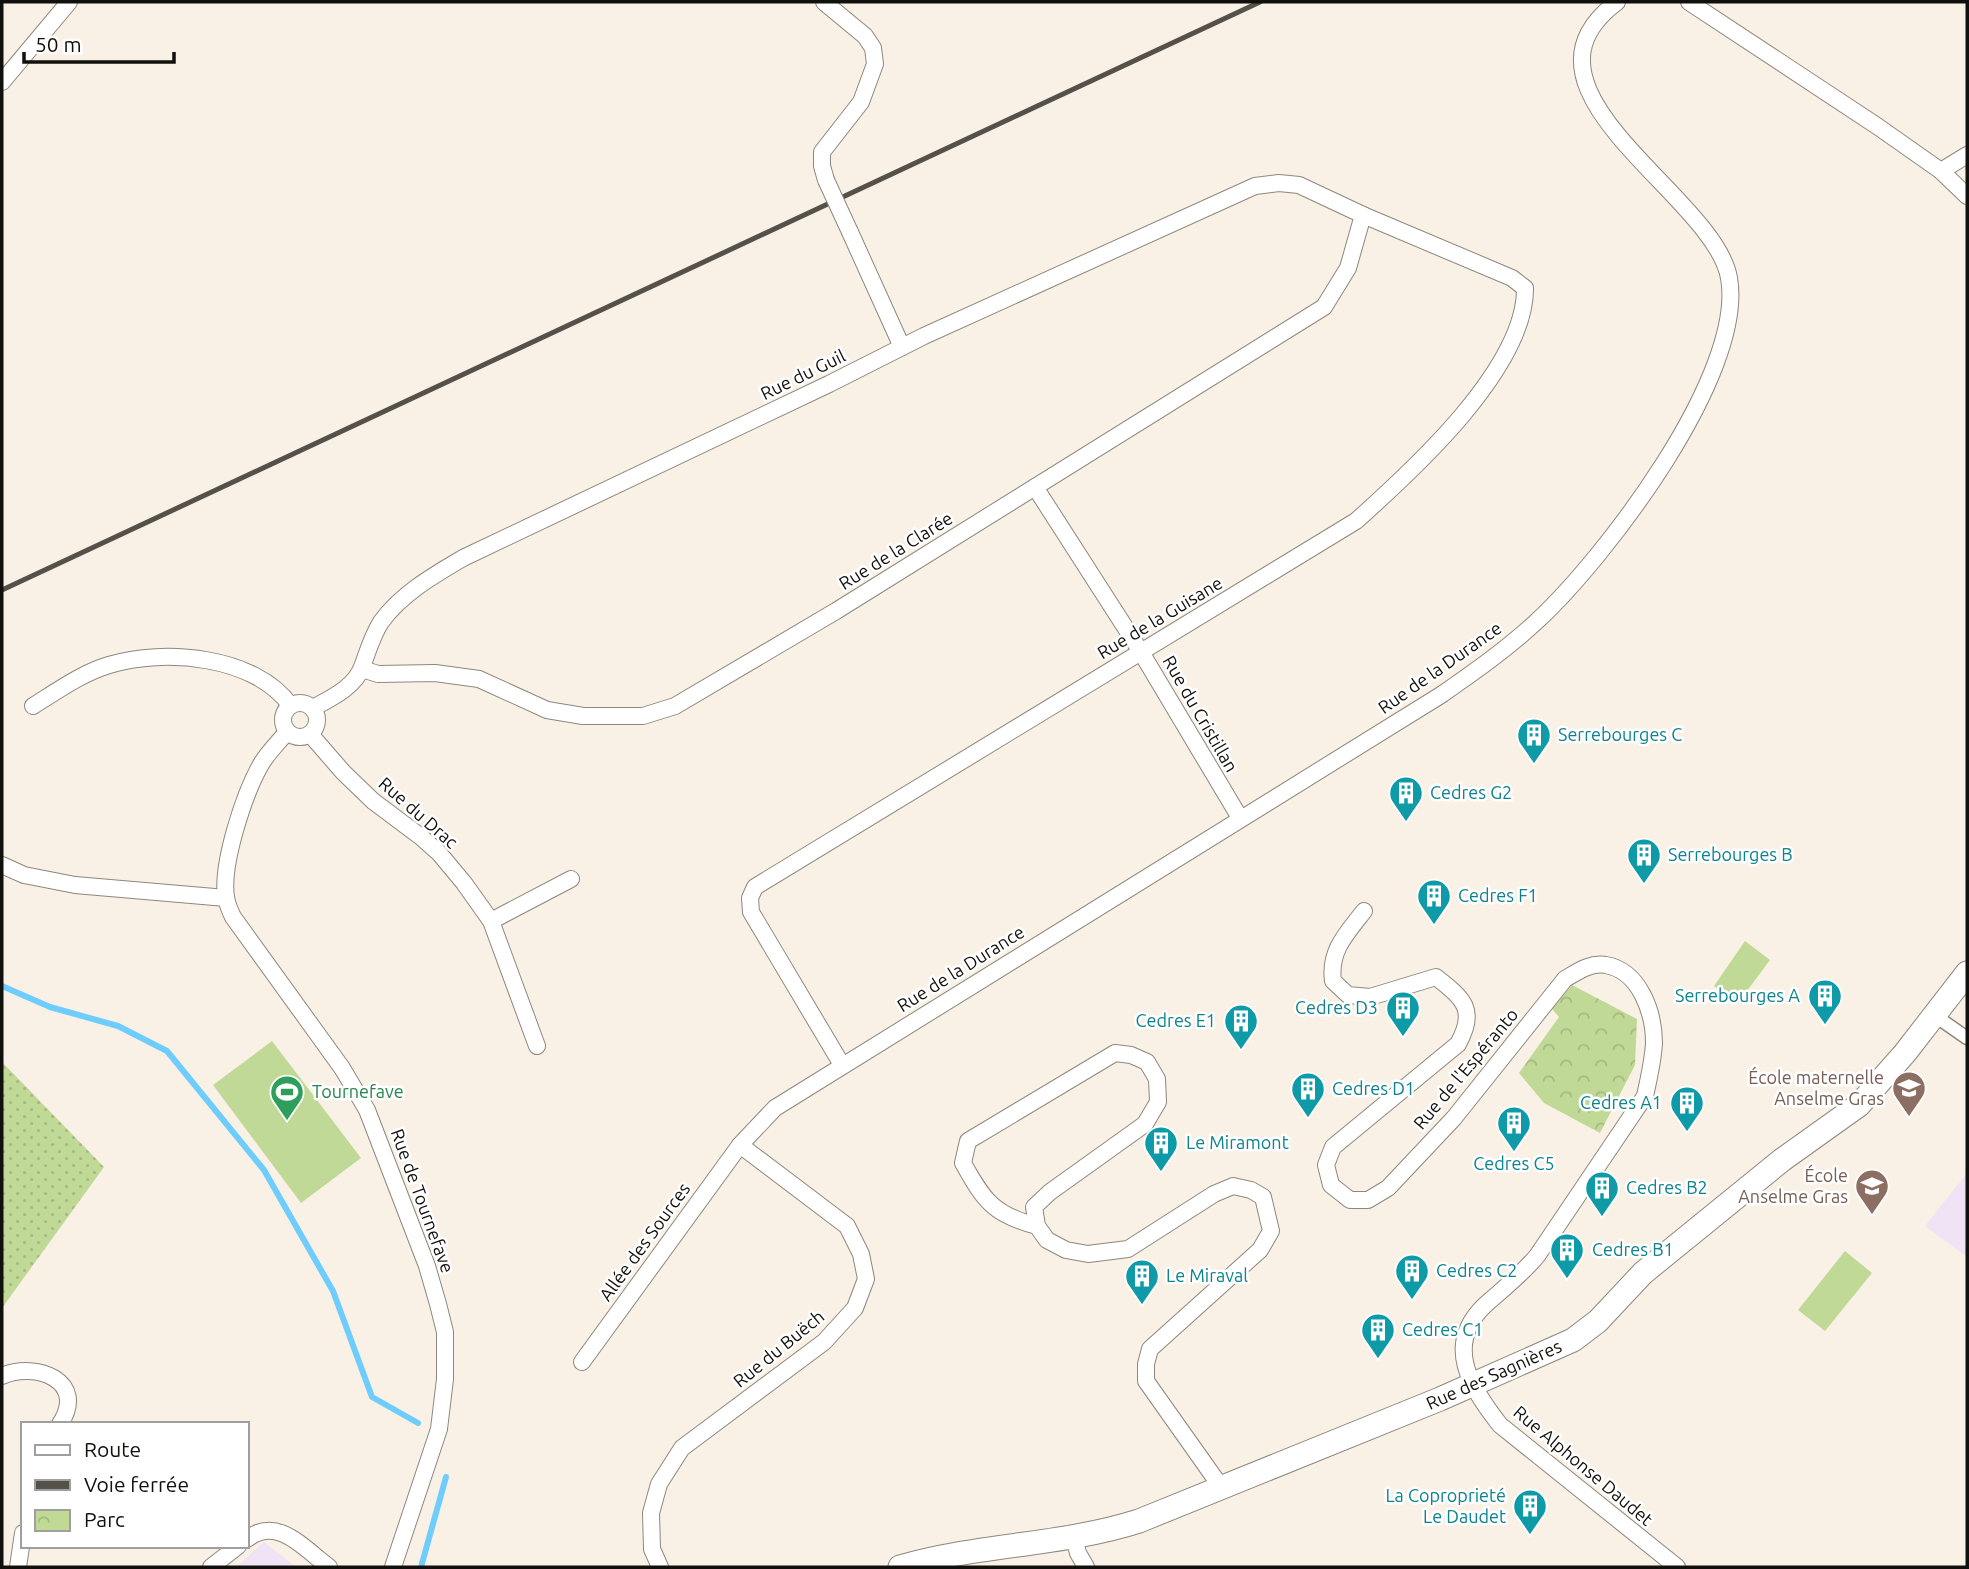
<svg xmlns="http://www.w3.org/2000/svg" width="1969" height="1569" font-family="Ubuntu,sans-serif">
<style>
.industrial{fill:#f1e3f6}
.grass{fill:url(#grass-dots)}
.park{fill:url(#park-crowns)}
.pitch{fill:#c1d997}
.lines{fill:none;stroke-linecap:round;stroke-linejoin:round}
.stream{stroke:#6fcdfd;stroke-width:6}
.pedestrian-casing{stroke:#8d877d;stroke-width:15}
.minor-casing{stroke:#8d877d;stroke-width:18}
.secondary-casing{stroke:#8d877d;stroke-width:25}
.pedestrian{stroke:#fff;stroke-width:12}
.minor{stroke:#fff;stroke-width:16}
.secondary{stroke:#fff;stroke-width:23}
.rail{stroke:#54504a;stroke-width:5}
.minor-bridge-casing{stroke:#8d877d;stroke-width:18;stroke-linecap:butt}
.minor-bridge{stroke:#fff;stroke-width:16}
.labels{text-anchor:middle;stroke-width:5;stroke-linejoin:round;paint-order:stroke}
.street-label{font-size:18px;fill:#12100c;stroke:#fff}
.culture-label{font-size:18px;fill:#0d838f;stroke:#fff;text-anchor:start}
.education-label{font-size:18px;fill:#785e54;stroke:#fff;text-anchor:end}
.leisure-label{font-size:18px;fill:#27864d;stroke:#fff;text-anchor:start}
</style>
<defs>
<pattern id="grass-dots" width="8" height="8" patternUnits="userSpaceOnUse" patternTransform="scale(1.75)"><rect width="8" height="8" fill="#c1d997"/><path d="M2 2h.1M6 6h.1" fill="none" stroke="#a5b981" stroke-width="1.8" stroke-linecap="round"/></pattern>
<pattern id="park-crowns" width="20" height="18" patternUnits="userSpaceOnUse" patternTransform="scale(1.75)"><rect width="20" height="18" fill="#c1d997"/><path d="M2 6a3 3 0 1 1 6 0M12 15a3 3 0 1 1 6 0" fill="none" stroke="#a5b981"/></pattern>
</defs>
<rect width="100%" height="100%" fill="#f9f1e6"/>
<!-- industrial -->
<g class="industrial">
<path d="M1967,1173V1257L1925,1226Z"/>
<path d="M264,1542L296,1567H236Z"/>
</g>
<!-- grass -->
<path class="grass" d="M2,1062L104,1167L2,1308Z"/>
<!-- park -->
<path class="park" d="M1572,985L1637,1019L1635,1065L1600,1133L1544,1103L1519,1073L1559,1017L1552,1009Z"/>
<!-- pitch -->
<g class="pitch">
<path d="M1745,941L1770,960L1738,1003L1714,986Z"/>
<path d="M272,1041L361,1158L301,1203L213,1085Z"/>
<path d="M1845,1251L1872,1273L1825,1331L1798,1310Z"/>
</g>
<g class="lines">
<!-- stream -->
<g class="stream">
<path d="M2,986L50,1007L118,1026L167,1051L264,1170L333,1291L372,1397L418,1423"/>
<path d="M421,1567L446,1477"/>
</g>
<!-- pedestrian casing -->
<g class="pedestrian-casing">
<path id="pedestrian" d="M1934,1015L1967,1038"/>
</g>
<!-- minor casing -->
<g class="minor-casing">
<g id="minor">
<path d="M824,2L865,36L873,48L875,64L861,102L822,152V166L826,180"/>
<path d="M1689,2L1877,126L1941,171L1967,196"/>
<path d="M2,82L69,2"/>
<path d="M1941,171L1967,155"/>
<path d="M850,232L902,347"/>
<path d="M1035,487L1141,652L1240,818"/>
<path d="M362,669L378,674L435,673L479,679L547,710L583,716H643L675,706L836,611L1324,307L1348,268L1363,215"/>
<circle cx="300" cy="720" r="17"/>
<path d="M33,706C57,691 82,673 109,665C164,648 255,656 290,705"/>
<path d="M313,708C331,698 355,687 362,667C368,651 372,636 381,622C401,594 434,575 463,558L829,384L924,336L1255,186L1279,183L1299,185L1363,215L1512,278L1525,288C1526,368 1412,471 1356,521L755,887L750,898L751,912L842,1065"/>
<path d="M287,732C278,743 267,753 260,766C244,795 221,864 226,897C227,903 230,911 233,917L342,1068L367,1110L427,1266L438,1304L445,1332V1379L439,1429L393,1567"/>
<path d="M310,734L343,772L373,801L421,837L439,853L464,883L491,921L537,1046"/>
<path d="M2,865L24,875L75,885L226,898"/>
<path d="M1364,911C1346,934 1329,951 1333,981L1348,995L1370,997L1436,977C1464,999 1477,1010 1458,1044L1333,1147L1326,1165L1331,1185L1350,1200H1368L1388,1188L1454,1118L1565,979C1577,972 1591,962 1606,965C1640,971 1654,1013 1654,1043C1653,1061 1649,1078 1645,1096L1537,1256C1521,1275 1503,1289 1485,1305C1443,1345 1471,1388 1500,1425L1677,1567"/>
<path d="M491,921L571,879"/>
<path d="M1037,1226C994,1215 984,1201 963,1163L968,1141L1115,1053L1131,1055L1147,1062L1157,1079L1158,1102L1145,1124L1050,1192L1034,1207L1037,1226L1047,1240L1066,1250L1088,1254L1128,1249L1214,1194L1233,1186L1251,1190L1263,1197L1271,1231L1260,1250L1150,1349L1146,1364V1381L1221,1487"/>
<path d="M582,1362L740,1145L775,1108L1441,695C1474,672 1507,649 1537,621C1605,558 1746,374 1729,278C1715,195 1499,90 1617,2"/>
<path d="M2,1376C36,1361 88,1381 60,1424"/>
<path d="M1074,1537L1078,1553L1086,1567"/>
<path d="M247,1539C278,1515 304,1549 329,1567"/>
<path d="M18,1567L23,1533"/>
<path d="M211,1567L238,1546"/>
<path d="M660,1567L652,1549L651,1513L659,1484L682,1448L824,1342L855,1308L866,1279L861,1254L847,1226L740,1145"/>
</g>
</g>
<!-- secondary casing -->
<g class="secondary-casing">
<path id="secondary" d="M900,1567C978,1544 1061,1546 1139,1521L1440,1399L1573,1340L1598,1321L1643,1273L1782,1160L1859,1105L1905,1053L1967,973"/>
</g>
<!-- pedestrian -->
<use href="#pedestrian" class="pedestrian"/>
<!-- minor -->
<use href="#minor" class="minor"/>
<!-- secondary -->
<use href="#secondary" class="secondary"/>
<!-- rail -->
<path class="rail" d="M2,590L1260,2"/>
<!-- minor-bridge casing -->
<g class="minor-bridge-casing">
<path id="minor-bridge" d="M826,180L850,232"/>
</g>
<!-- minor-bridge -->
<use href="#minor-bridge" class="minor-bridge"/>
</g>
<!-- icons -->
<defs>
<g id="building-pin" transform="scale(1.75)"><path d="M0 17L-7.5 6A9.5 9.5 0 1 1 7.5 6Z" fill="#0f9aa8" stroke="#fff"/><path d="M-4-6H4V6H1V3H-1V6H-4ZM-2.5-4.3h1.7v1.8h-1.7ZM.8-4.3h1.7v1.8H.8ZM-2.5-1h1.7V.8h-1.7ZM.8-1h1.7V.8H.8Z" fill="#fff"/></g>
<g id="school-pin" transform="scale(1.75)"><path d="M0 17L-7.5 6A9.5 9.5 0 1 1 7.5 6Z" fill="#8d6e63" stroke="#fff"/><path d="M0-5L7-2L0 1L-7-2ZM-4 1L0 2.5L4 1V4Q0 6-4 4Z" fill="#fff"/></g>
<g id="stadium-pin" transform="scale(1.75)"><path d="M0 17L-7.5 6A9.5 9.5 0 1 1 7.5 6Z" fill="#2e9e5b" stroke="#fff"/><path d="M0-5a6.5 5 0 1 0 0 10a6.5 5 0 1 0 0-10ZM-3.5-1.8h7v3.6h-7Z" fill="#fff"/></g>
</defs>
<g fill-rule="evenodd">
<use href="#building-pin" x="1534" y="735"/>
<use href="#building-pin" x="1406" y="793"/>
<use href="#building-pin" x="1644" y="855"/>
<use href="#building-pin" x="1434" y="896"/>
<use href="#building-pin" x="1825" y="996"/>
<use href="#building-pin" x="1403" y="1008"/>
<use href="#building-pin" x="1241" y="1021"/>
<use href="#school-pin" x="1909" y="1088"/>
<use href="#building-pin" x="1308" y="1089"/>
<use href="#stadium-pin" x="287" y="1092"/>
<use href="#building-pin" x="1687" y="1103"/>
<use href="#building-pin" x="1514" y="1123"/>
<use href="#building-pin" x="1161" y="1143"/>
<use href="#school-pin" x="1872" y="1186"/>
<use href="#building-pin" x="1602" y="1188"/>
<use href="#building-pin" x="1567" y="1250"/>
<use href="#building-pin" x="1412" y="1271"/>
<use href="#building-pin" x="1142" y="1276"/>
<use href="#building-pin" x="1378" y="1330"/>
<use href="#building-pin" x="1530" y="1506"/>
</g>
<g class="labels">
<!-- street labels -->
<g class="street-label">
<text transform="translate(803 375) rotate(-26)" y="6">Rue du Guil</text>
<text transform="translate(896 551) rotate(-32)" y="6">Rue de la Clarée</text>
<text transform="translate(1160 618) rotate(-31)" y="6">Rue de la Guisane</text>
<text transform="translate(1440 668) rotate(-35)" y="6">Rue de la Durance</text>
<text transform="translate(1200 714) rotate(60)" y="6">Rue du Cristillan</text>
<text transform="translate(418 813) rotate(41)" y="6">Rue du Drac</text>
<text transform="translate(961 969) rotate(-32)" y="6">Rue de la Durance</text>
<text transform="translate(1466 1069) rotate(-50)" y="6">Rue de l'Espéranto</text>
<text transform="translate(422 1201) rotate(70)" y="6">Rue de Tournefave</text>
<text transform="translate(645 1242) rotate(-54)" y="6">Allée des Sources</text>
<text transform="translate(779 1349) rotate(-39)" y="6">Rue du Buëch</text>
<text transform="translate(1494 1375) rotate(-24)" y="6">Rue des Sagnières</text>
<text transform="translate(1583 1466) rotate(40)" y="6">Rue Alphonse Daudet</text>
</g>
<!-- culture labels -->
<g class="culture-label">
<text x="1558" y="741">Serrebourges C</text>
<text x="1430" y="799">Cedres G2</text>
<text x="1668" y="861">Serrebourges B</text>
<text x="1458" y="902">Cedres F1</text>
<text x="1800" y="1002" text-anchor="end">Serrebourges A</text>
<text x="1378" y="1014" text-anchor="end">Cedres D3</text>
<text x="1216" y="1027" text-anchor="end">Cedres E1</text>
<text x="1332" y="1095">Cedres D1</text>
<text x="1662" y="1109" text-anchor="end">Cedres A1</text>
<text x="1186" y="1149">Le Miramont</text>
<text x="1514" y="1170" text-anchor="middle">Cedres C5</text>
<text x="1626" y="1194">Cedres B2</text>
<text x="1592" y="1256">Cedres B1</text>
<text x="1436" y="1277">Cedres C2</text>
<text x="1166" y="1282">Le Miraval</text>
<text x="1402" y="1336">Cedres C1</text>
<text x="1506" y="1502" text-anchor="end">La Coproprieté<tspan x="1506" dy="21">Le Daudet</tspan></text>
</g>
<!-- education labels -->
<g class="education-label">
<text x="1884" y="1084">École maternelle<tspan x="1884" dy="21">Anselme Gras</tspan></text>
<text x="1848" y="1182">École<tspan x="1848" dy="21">Anselme Gras</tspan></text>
</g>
<!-- leisure labels -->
<g class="leisure-label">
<text x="312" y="1098">Tournefave</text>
</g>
</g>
<!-- border -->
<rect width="1969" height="1569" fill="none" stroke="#12100c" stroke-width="7"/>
<!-- legend -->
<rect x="21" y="1422" width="228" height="126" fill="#ffffff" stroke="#a09f9e" stroke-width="2"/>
<rect x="35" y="1445" width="35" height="10" fill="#ffffff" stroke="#a09f9e" stroke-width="2"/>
<text x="84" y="1457" font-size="21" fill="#12100c">Route</text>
<rect x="35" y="1480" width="35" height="10" fill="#54504a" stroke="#a09f9e" stroke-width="2"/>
<text x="84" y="1492" font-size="21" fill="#12100c">Voie ferrée</text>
<rect x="35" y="1510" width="35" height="21" fill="url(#park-crowns)" stroke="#a09f9e" stroke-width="2"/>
<text x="84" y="1527" font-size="21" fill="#12100c">Parc</text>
<!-- scale -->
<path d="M24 52v10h150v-10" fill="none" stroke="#12100c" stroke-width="3.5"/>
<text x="35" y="52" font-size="21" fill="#12100c" stroke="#ffffff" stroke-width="5" paint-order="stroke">50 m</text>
</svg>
